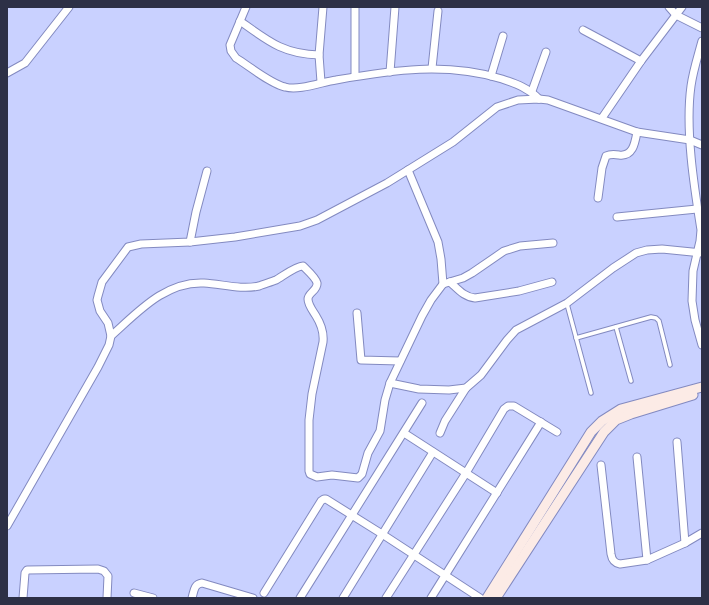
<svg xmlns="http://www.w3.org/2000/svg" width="709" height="605" font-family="Helvetica,sans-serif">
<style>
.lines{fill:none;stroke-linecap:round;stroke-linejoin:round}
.lane-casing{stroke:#838ac0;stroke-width:5.5}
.street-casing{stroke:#838ac0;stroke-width:9}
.secondary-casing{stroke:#838ac0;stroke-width:11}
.lane{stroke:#fff;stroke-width:3.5}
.street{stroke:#fff;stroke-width:7}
.secondary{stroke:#fcebe6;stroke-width:9}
</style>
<rect width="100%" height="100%" fill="#c9d1ff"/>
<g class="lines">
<!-- lane casing -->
<g class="lane-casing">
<g id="lane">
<path d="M567,304L591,393"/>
<path d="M616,327L631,381"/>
<path d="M576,338L651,317L656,318L659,321L670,365"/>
</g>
</g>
<!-- street casing -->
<g class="street-casing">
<g id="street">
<path d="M246,7L230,45L231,51L236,58C249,66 271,84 285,87C299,91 322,82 336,80C393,70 446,62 502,79C517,84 528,88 539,99"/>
<path d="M669,7L676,15L702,28"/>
<path d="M240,21C268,41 283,54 319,55"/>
<path d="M583,30L641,61"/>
<path d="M702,41C698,56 693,71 691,86C685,129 694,186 701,230L700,241L693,271L692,301L695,320L702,345"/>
<path d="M432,68L438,11"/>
<path d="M390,72L395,7"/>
<path d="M7,73L25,63L69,7"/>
<path d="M355,76V7"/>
<path d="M491,76L503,36"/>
<path d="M321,82L319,55L323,7"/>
<path d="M532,91L546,52"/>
<path d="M602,118L641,61L682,7"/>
<path d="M408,170L438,242L441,259L443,284"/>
<path d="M598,198L602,168L606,156C610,154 614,154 619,155C633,157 635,143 637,132"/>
<path d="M617,217L697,209"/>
<path d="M190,242L196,212L207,171"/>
<path d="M450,282C458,289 464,297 475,298L519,291L552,282"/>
<path d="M357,313L361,360L400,361"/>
<path d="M111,336C137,313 165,281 204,283C222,284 241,290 259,286C264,284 271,282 276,280C283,276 296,266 303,266C307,270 316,278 317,283C318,290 308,293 308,299C308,305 313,311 316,316C321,324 324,332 323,342L312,394L309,420V471L310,474L317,477L332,475L358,478L362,474L368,453L380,431L385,400L390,383L422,316L431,300L443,284L463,278L472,273L504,251L520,246L553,243"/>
<path d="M390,383L419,389L449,390L466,388L481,375L507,340L516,330L567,303L613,268L636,253L647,250L662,249L702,253"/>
<path d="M404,433L497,493"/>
<path d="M440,433L445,421L466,388"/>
<path d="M677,442L685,543"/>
<path d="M637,457L647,560"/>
<path d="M601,465L611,554C612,560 614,563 620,564L647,560L685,543L702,533"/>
<path d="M7,526L98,367L109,345L111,336L108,323L100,311L97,300L98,296L102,282L128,247L141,244L190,242L235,237L300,226L317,220L387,183L453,142L497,107L518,100L539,99L548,100L637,132L690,140L702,145"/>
<path d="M134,593L153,598"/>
<path d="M264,593L321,501L324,499H326L382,534L480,598"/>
<path d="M23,598L25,573L27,570L98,569L104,571L108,576L107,598"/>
<path d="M192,598C194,591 194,584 202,583L253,598"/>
<path d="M300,598L422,403"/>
<path d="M343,598L433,452"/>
<path d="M386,598L466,473L504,409L508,406H514L557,432"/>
<path d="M431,598L541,422"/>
</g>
</g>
<!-- secondary casing -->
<g class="secondary-casing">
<g id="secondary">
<path d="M487,598L591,432L602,421L621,409L702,387"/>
<path d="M496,598L604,432L616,420L631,414L693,395"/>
</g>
</g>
<!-- lane -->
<use href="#lane" class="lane"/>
<!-- street -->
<use href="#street" class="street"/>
<!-- secondary -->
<use href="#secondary" class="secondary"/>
</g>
<!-- border -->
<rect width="709" height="605" fill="none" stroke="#2d3046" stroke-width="16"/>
</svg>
